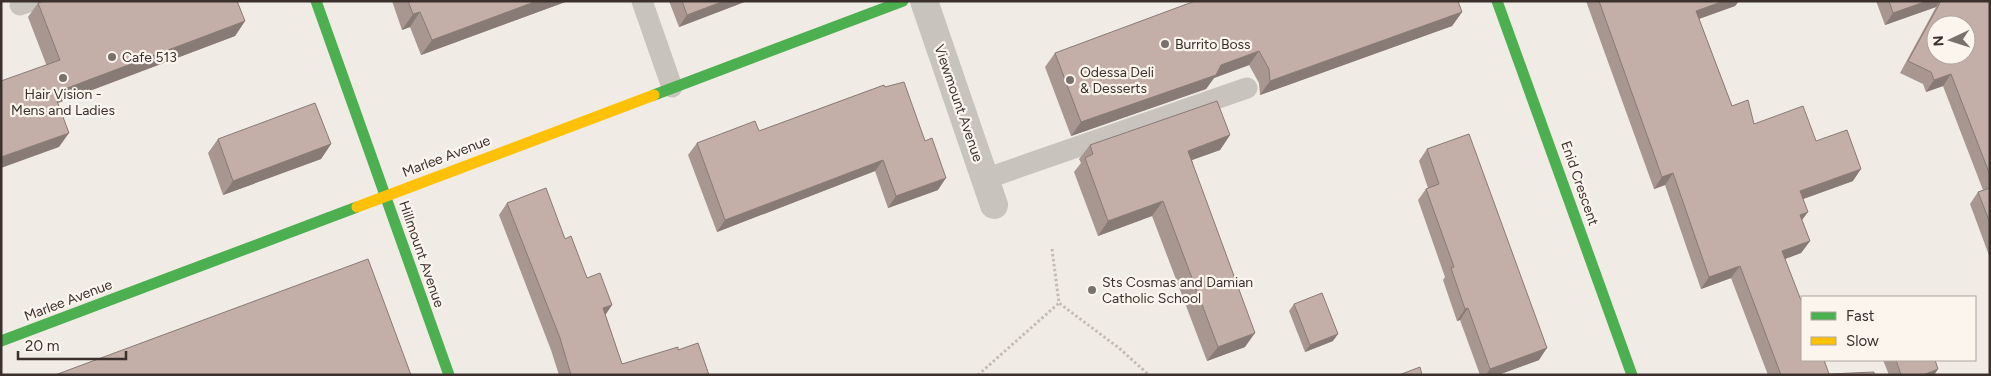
<svg xmlns="http://www.w3.org/2000/svg" width="1991" height="376" font-family="Figtree,sans-serif">
<style>
.lines{fill:none;stroke-linecap:round;stroke-linejoin:round}
.path{stroke:#c2bbb6;stroke-width:3;stroke-dasharray:2.5 2.5;stroke-linecap:butt}
.lane{stroke:#c9c3be;stroke-width:21}
.street{stroke:#c9c3be;stroke-width:28}
.fast{stroke:#4caf50;stroke-width:11}
.slow{stroke:#ffc107;stroke-width:11}
.wall{fill:#a89690}
.shaded-wall{fill:#887a75}
.building{fill:#c3afa7;stroke:#887a75;fill-rule:evenodd}
.poi-dot{fill:#7a716c;stroke:#fbf5ee;stroke-width:2}
.labels{text-anchor:middle;stroke-width:4.5;stroke-linejoin:round;paint-order:stroke}
.poi-label{font-size:14px;fill:#3b302b;stroke:#fbf5ee;text-anchor:start}
.street-label{font-size:14px;fill:#3b302b;stroke:#fbf5ee}
</style>
<rect width="100%" height="100%" fill="#f0ebe5"/>
<g class="lines">
<!-- path -->
<g class="path">
<path d="M1052,249L1059,303L1119,348L1149,375"/>
<path d="M978,375L1059,303"/>
</g>
<!-- lane -->
<g class="lane">
<path d="M642,1L672,87"/>
<path d="M20,5L31,1"/>
<path d="M985,179L1247,88"/>
</g>
<!-- street -->
<path class="street" d="M924,1L994,205"/>
<!-- fast -->
<g class="fast">
<path d="M316,1L449,375"/>
<path d="M1497,1L1632,375"/>
<path d="M654,95L903,1"/>
<path d="M1,341L357,207"/>
</g>
<!-- slow -->
<path class="slow" d="M357,207L654,95"/>
</g>
<!-- wall -->
<g class="wall">
<path d="M392,1H568L421,55L410,27L402,30Z"/>
<path d="M669,1H747L679,27Z"/>
<path d="M1586,1H1739L1735,6L1699,19L1732,106L1754,124L1816,141L1853,181L1803,199L1802,220L1810,241L1801,253L1785,259L1829,374L1874,375H1768L1731,278L1701,289L1665,185L1654,189Z"/>
<path d="M1876,1H1990V258L1970,204L1978,192L1983,190L1943,86L1926,92L1923,84L1900,73L1936,7L1885,25Z"/>
<path d="M38,3L245,21L235,36L58,103L59,147L46,64L28,17Z"/>
<path d="M1462,12L1452,26L1260,95L1259,83L1249,65L1214,78L1206,89L1071,136L1045,67L1055,53Z"/>
<path d="M884,85L938,190L888,208L875,171L717,232L688,155L697,143L759,131Z"/>
<path d="M1230,135L1220,150L1192,160L1245,347L1207,361L1152,216L1098,236L1074,172L1081,163L1079,159L1090,145Z"/>
<path d="M218,139L331,144L321,159L223,195L208,153Z"/>
<path d="M1427,149L1539,360L1498,375H1480L1460,320L1457,321L1443,280L1445,277L1418,200L1426,189L1428,188L1419,161Z"/>
<path d="M507,203L565,239L587,278L612,305L605,314L622,364L678,350L709,375H559L551,350L499,215Z"/>
<path d="M1294,304L1333,341L1305,352L1289,311Z"/>
<path d="M1883,360H1935L1938,369L1934,375H1889Z"/>
</g>
<!-- shaded-wall -->
<g class="shaded-wall">
<path d="M537,1H568L421,55L432,40Z"/>
<path d="M724,1H747L679,27L687,15Z"/>
<path d="M1724,1H1739L1735,6L1687,23L1696,11Z"/>
<path d="M1927,1H1940L1936,7L1885,25L1893,13Z"/>
<path d="M420,12L410,27L402,30L413,14Z"/>
<path d="M1462,12L1452,26L1260,95L1270,81Z"/>
<path d="M245,21L235,36L44,108L54,93Z"/>
<path d="M1259,51L1249,65L1214,78L1206,89L1071,136L1081,122L1221,65Z"/>
<path d="M1951,74L1943,86L1926,92L1934,80Z"/>
<path d="M69,133L59,147L1,168V157Z"/>
<path d="M1230,135L1220,150L1178,165L1188,151Z"/>
<path d="M331,144L321,159L223,195L233,181Z"/>
<path d="M883,160L875,171L717,232L725,220Z"/>
<path d="M1861,169L1853,181L1792,203L1800,191Z"/>
<path d="M1673,173L1665,185L1654,189L1662,177Z"/>
<path d="M946,178L938,190L888,208L896,196Z"/>
<path d="M1163,201L1152,216L1098,236L1108,221Z"/>
<path d="M1808,212L1799,224L1800,215Z"/>
<path d="M1810,241L1801,253L1774,263L1782,251Z"/>
<path d="M1740,266L1731,278L1701,289L1709,277Z"/>
<path d="M612,305L604,317L603,308Z"/>
<path d="M1468,308L1460,320L1457,321L1465,309Z"/>
<path d="M1255,333L1245,347L1207,361L1218,347Z"/>
<path d="M1338,334L1333,341L1305,352L1310,345Z"/>
<path d="M1547,348L1539,360L1498,375H1486L1490,369Z"/>
<path d="M1938,369L1934,375H1923Z"/>
</g>
<!-- building -->
<g class="building">
<path d="M44,1H237L245,21L54,93L69,133L1,157V81L60,60L38,3Z"/>
<path d="M408,1H537L432,40L420,12L413,14Z"/>
<path d="M682,1H724L687,15Z"/>
<path d="M1195,1H1458L1462,12L1270,81L1269,69L1259,51L1221,65L1216,75L1081,122L1055,53Z"/>
<path d="M1599,1H1724L1696,11L1732,106L1748,100L1754,124L1803,106L1816,141L1847,130L1861,169L1800,191L1808,212L1800,215L1810,241L1782,251L1802,303V360H1824L1829,374L1874,372V375H1781L1740,266L1709,277L1673,173L1662,177Z"/>
<path d="M1889,1H1927L1893,13Z"/>
<path d="M1941,1H1990V175L1951,74L1934,80L1931,72L1908,61ZM1936,25H1966V55H1936Z"/>
<path d="M904,82L925,141L932,138L946,178L896,196L883,160L725,220L697,143L755,121L759,131L884,85L885,87Z"/>
<path d="M1217,101L1230,135L1188,151L1255,333L1218,347L1163,201L1108,221L1085,158L1093,154L1090,145Z"/>
<path d="M315,103L331,144L233,181L218,139Z"/>
<path d="M1469,134L1547,348L1490,369L1468,308L1465,309L1451,268L1454,267L1426,189L1439,184L1427,149Z"/>
<path d="M546,188L565,239L571,236L587,278L600,273L612,305L603,308L622,364L678,347V350L698,343L709,375H571L560,338L507,203Z"/>
<path d="M1990,188V223L1978,192Z"/>
<path d="M368,259L411,375H55Z"/>
<path d="M1322,293L1338,334L1310,345L1294,304Z"/>
<path d="M1896,360H1935L1938,369L1923,375H1901Z"/>
<path d="M1420,367L1422,375H1399Z"/>
</g>
<!-- markers -->
<g class="poi-dot">
<circle cx="1165" cy="44" r="5"/>
<circle cx="112" cy="57" r="5"/>
<circle cx="63" cy="78" r="5"/>
<circle cx="1070" cy="80" r="5"/>
<circle cx="1092" cy="290" r="5"/>
</g>
<g class="labels">
<!-- poi labels -->
<g class="poi-label">
<text x="1175" y="49">Burrito Boss</text>
<text x="122" y="62">Cafe 513</text>
<text x="1080" y="77">Odessa Deli<tspan x="1080" dy="16">&amp; Desserts</tspan></text>
<text x="63" y="99" text-anchor="middle">Hair Vision -<tspan x="63" dy="16">Mens and Ladies</tspan></text>
<text x="1102" y="287">Sts Cosmas and Damian<tspan x="1102" dy="16">Catholic School</tspan></text>
</g>
<!-- street labels -->
<g class="street-label">
<text transform="translate(959 103) rotate(71)" y="5">Viewmount Avenue</text>
<text transform="translate(446 156) rotate(-21)" y="5">Marlee Avenue</text>
<text transform="translate(1580 183) rotate(71)" y="5">Enid Crescent</text>
<text transform="translate(422 254) rotate(71)" y="5">Hillmount Avenue</text>
<text transform="translate(68 300) rotate(-21)" y="5">Marlee Avenue</text>
</g>
</g>
<!-- border -->
<rect width="1991" height="376" fill="none" stroke="#3b302b" stroke-width="5"/>
<!-- legend -->
<rect x="1801" y="296" width="175" height="65" fill="#fbf5ee" stroke="#aea6a0"/>
<rect x="1811" y="312" width="25" height="8" fill="#4caf50" stroke="#aea6a0"/>
<text x="1846" y="321" font-size="15" fill="#3b302b">Fast</text>
<rect x="1811" y="337" width="25" height="8" fill="#ffc107" stroke="#aea6a0"/>
<text x="1846" y="346" font-size="15" fill="#3b302b">Slow</text>
<!-- north arrow -->
<g transform="translate(1951 40) rotate(266)"><circle r="24" fill="#fbf5ee" stroke="#aea6a0"/>
<path d="M0-4L9 19L0 12L-9 19Z" fill="#7a716c"/>
<text y="-8" font-size="14" font-weight="bold" text-anchor="middle" fill="#3b302b">N</text>
</g>
<!-- scale -->
<path d="M18 351v8h108v-8" fill="none" stroke="#3b302b" stroke-width="2.5"/>
<text x="25" y="351" font-size="15" fill="#3b302b" stroke="#fbf5ee" stroke-width="4" paint-order="stroke">20 m</text>
</svg>
